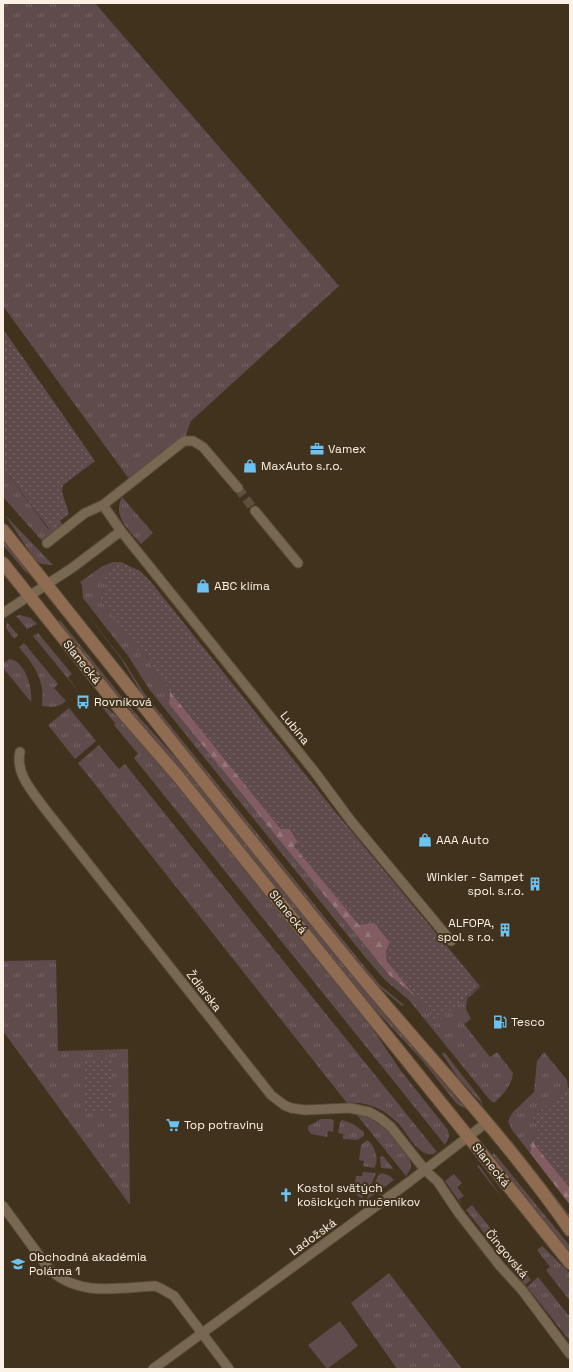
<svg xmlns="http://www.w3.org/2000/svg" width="573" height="1372" font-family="'Space Grotesk',sans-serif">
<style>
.grass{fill:url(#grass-tufts)}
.forest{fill:url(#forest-firs)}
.park{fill:url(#park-dots)}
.pitch{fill:#5f4a4c}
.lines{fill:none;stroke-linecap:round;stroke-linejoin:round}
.minor-tunnel{stroke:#5d4f3b;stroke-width:9;stroke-dasharray:9 4.5;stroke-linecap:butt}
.minor-casing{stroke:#5a4e3b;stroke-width:11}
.secondary-casing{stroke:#5a4e3b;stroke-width:14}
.minor{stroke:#796851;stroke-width:9}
.secondary{stroke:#8f6b51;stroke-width:12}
.labels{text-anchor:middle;stroke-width:4;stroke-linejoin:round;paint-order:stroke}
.poi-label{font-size:12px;fill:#fbf1e4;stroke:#41321d;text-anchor:start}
.street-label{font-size:12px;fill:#fbf1e4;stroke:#41321d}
</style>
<defs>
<pattern id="grass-tufts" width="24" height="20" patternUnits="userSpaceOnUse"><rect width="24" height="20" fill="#5f4a4c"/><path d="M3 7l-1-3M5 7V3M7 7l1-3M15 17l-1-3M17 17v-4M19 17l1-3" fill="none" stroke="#776566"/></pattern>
<pattern id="forest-firs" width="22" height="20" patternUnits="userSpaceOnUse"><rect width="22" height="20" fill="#815d61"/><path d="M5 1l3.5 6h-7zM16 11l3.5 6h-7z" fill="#947578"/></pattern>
<pattern id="park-dots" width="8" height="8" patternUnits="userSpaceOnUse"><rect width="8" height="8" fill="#5f4a4c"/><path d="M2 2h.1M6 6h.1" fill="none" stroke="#776566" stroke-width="1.8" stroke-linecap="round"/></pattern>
</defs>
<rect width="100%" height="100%" fill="#41321d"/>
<!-- grass -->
<g class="grass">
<path d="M3,3H95L339,286L191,421L184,441L132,483L3,306Z"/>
<path d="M3,467L48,529L60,520L63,527L43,542L3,497Z"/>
<path d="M122,497L153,533L141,544C129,530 112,516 122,497Z"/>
<path d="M5,515L53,565L41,564L35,560Z"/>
<path d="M3,541L25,568L28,575L3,545Z"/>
<path d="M113,562H121L102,576L144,653L150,661L153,670L170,691L169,704L389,975L416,997L436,1021L485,983L467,999L466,1009L471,1019L464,1024L490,1057L497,1052L513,1073C512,1085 503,1095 494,1103L489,1099L409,1000L385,980L365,957L149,689L128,656L83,598L82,585L80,582L101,567Z"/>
<path d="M80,605L123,660L144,693L360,961L380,985L404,1005L402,1006L378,986L358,963L142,694L122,660Z"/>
<path d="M20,615L31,618L37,624L27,629L16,616Z"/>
<path d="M60,620L129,706L183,766L348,970L466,1109L456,1103L421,1059L366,1000L182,771L127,708L58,622Z"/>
<path d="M7,622L18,635L14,639L6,628Z"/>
<path d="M38,633L72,674L68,677L78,691L33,636Z"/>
<path d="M24,643L58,684L54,688L66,701C58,708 52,707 42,706C45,679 35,667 19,647Z"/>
<path d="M10,659C25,661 33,689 31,702L3,668V663Z"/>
<path d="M98,700L121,720L171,778L370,1025L401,1071L448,1130L449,1137L445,1145L134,758L138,754L114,725L115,723L97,701Z"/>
<path d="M69,708L96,741L75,759L48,725Z"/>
<path d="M99,745L119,769L125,764L437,1152C421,1163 407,1132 398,1123C394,1120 390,1116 386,1113C374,1105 362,1102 347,1103L78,763Z"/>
<path d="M56,960L58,1051L128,1049L130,1205L3,1031V961Z"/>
<path d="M444,1052L480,1098L483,1105L458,1078L442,1054Z"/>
<path d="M544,1052L567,1080L568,1087L532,1118L540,1126L532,1141L530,1153L512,1130L508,1121L513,1112L534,1092L537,1061Z"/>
<path d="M360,1114C378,1120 412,1147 411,1168L406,1176L357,1115Z"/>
<path d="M321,1119H332L334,1121L333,1132L328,1131L327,1137L311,1134L308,1130V1126Z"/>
<path d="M342,1120L353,1124L364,1132V1136L357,1140L343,1139V1134L338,1133L340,1122Z"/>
<path d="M367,1140C375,1145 380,1161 374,1168L363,1166L364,1161L359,1160L361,1145Z"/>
<path d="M511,1140L570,1216V1220L509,1142Z"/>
<path d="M494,1153L570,1246V1254L491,1155Z"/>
<path d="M383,1156L392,1167L393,1169L381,1168L380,1157Z"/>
<path d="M479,1165L502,1198L477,1166Z"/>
<path d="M363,1172L376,1173L369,1190L362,1198C352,1195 355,1185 356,1176H362Z"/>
<path d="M382,1173L390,1176L394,1180L366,1200L378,1176Z"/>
<path d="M454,1174L462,1183L457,1187L464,1196L459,1199L462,1205L445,1181Z"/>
<path d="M472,1205L531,1280L525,1285L466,1210Z"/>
<path d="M542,1246L570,1273V1301L546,1270L550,1267L537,1250Z"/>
<path d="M389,1273L462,1369H397L351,1303Z"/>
<path d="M538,1277L570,1317V1341L527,1287Z"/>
</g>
<!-- forest -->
<g class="forest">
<path d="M170,691L281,829H290L298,842L294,846L374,922L390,942L386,952L387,961L416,997L389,975L169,704Z"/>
<path d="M532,1141L570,1188V1205L530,1153Z"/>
</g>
<!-- park -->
<g class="park">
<path d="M3,329L95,461L63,485L62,492L69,514L49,529L3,467Z"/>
<path d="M121,562L140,571L151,582L333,809L480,986L436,1022L387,961L386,952L390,941L374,923L359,925L294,846L298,842L290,829H281L153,670C150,660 147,654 138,650L100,600L106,587L101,576Z"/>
<path d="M111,1058L112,1112H85L84,1059Z"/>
<path d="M568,1087L570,1089V1188L532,1141L540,1126L532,1118Z"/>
</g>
<!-- pitch -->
<path class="pitch" d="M340,1321L358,1346L327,1369L308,1345Z"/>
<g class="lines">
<!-- minor-tunnel -->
<path class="minor-tunnel" d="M238,488L255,511"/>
<!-- minor casing -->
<g class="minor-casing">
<g id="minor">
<path d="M103,505L121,531L314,771L351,821L451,941"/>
<path d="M255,511L298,563"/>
<path d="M47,543L85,513L103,505L184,441H193L203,447L238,488"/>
<path d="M3,613L72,568L121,531"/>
<path d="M20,752C15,774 33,792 45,809L271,1095L284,1105L291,1108L305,1110L350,1108L369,1112L380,1118L391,1127L425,1170L438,1182L458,1212L500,1266L522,1290L570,1354"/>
<path d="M3,1206L49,1269C79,1297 117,1288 155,1286L160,1288L174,1296L229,1369"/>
<path d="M153,1369L409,1182L486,1123"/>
</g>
</g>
<!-- secondary casing -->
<g class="secondary-casing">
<g id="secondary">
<path d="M3,530C119,675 234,821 352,965C424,1053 505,1136 570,1230"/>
<path d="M3,563L123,713L177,775L570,1263"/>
</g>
</g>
<!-- minor -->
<use href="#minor" class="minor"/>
<!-- secondary -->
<use href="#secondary" class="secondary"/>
</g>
<!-- icons -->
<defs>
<g id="office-bare" transform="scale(1.08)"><path d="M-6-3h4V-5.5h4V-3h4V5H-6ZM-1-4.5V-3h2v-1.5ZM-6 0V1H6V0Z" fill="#6cc3f2" stroke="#41321d" stroke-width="2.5" paint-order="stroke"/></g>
<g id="shop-bare" transform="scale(1.08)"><path d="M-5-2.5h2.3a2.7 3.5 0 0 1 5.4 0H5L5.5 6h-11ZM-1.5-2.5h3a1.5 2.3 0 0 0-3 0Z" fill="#6cc3f2" stroke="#41321d" stroke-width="2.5" paint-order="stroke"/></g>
<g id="bus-bare" transform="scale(1.08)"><path d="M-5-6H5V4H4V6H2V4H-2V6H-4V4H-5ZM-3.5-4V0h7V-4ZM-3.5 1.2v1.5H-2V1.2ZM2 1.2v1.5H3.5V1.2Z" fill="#6cc3f2" stroke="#41321d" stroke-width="2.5" paint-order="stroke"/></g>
<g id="building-bare" transform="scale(1.08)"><path d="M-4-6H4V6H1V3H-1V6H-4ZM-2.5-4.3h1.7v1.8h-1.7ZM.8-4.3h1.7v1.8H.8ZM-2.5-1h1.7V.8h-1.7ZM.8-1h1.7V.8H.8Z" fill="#6cc3f2" stroke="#41321d" stroke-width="2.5" paint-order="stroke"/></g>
<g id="fuel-bare" transform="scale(1.08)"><path d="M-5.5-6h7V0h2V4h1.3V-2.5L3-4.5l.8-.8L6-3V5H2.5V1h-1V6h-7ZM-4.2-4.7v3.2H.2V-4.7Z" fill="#6cc3f2" stroke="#41321d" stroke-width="2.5" paint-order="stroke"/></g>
<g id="supermarket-bare" transform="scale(1.08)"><path d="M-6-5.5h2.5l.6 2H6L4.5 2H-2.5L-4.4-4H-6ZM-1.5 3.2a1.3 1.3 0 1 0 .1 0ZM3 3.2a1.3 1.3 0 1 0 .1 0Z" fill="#6cc3f2" stroke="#41321d" stroke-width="2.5" paint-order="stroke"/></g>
<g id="church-bare" transform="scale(1.08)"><path d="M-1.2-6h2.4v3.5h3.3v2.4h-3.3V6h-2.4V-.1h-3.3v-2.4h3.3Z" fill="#6cc3f2" stroke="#41321d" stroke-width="2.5" paint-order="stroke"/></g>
<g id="school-bare" transform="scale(1.08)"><path d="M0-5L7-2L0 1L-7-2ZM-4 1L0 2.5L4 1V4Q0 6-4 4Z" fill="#6cc3f2" stroke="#41321d" stroke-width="2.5" paint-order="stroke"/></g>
</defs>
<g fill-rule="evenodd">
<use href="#office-bare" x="317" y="449"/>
<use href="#shop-bare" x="250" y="466"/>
<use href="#shop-bare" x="203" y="586"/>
<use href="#bus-bare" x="83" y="702"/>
<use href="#shop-bare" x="425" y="840"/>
<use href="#building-bare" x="535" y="884"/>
<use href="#building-bare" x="505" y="930"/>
<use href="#fuel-bare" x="500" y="1022"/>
<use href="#supermarket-bare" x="173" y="1125"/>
<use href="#church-bare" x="286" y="1195"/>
<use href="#school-bare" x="18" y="1264"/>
</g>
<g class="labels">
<!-- poi labels -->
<g class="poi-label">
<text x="328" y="453">Vamex</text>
<text x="261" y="470">MaxAuto s.r.o.</text>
<text x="214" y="590">ABC klíma</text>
<text x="94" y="706">Rovníková</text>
<text x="436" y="844">AAA Auto</text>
<text x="524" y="881" text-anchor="end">Winkler - Sampet<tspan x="524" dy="14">spol. s.r.o.</tspan></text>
<text x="494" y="927" text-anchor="end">ALFOPA,<tspan x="494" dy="14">spol. s r.o.</tspan></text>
<text x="511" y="1026">Tesco</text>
<text x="184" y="1129">Top potraviny</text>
<text x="297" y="1192">Kostol svätých<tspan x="297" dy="14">košických mučeníkov</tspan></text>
<text x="29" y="1261">Obchodná akadémia<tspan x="29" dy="14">Polárna 1</tspan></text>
</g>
<!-- street labels -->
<g class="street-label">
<text transform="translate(82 662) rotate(51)" y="4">Slanecká</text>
<text transform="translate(295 728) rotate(51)" y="4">Lubina</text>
<text transform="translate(288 912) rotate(51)" y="4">Slanecká</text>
<text transform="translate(204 991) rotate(52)" y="4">Ždiarska</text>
<text transform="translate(491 1165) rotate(51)" y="4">Slanecká</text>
<text transform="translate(313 1237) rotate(-36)" y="4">Ladožská</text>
<text transform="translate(507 1254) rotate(50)" y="4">Čingovská</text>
</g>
</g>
<!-- border -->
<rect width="573" height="1372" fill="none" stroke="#fbf1e4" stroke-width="8"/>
</svg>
